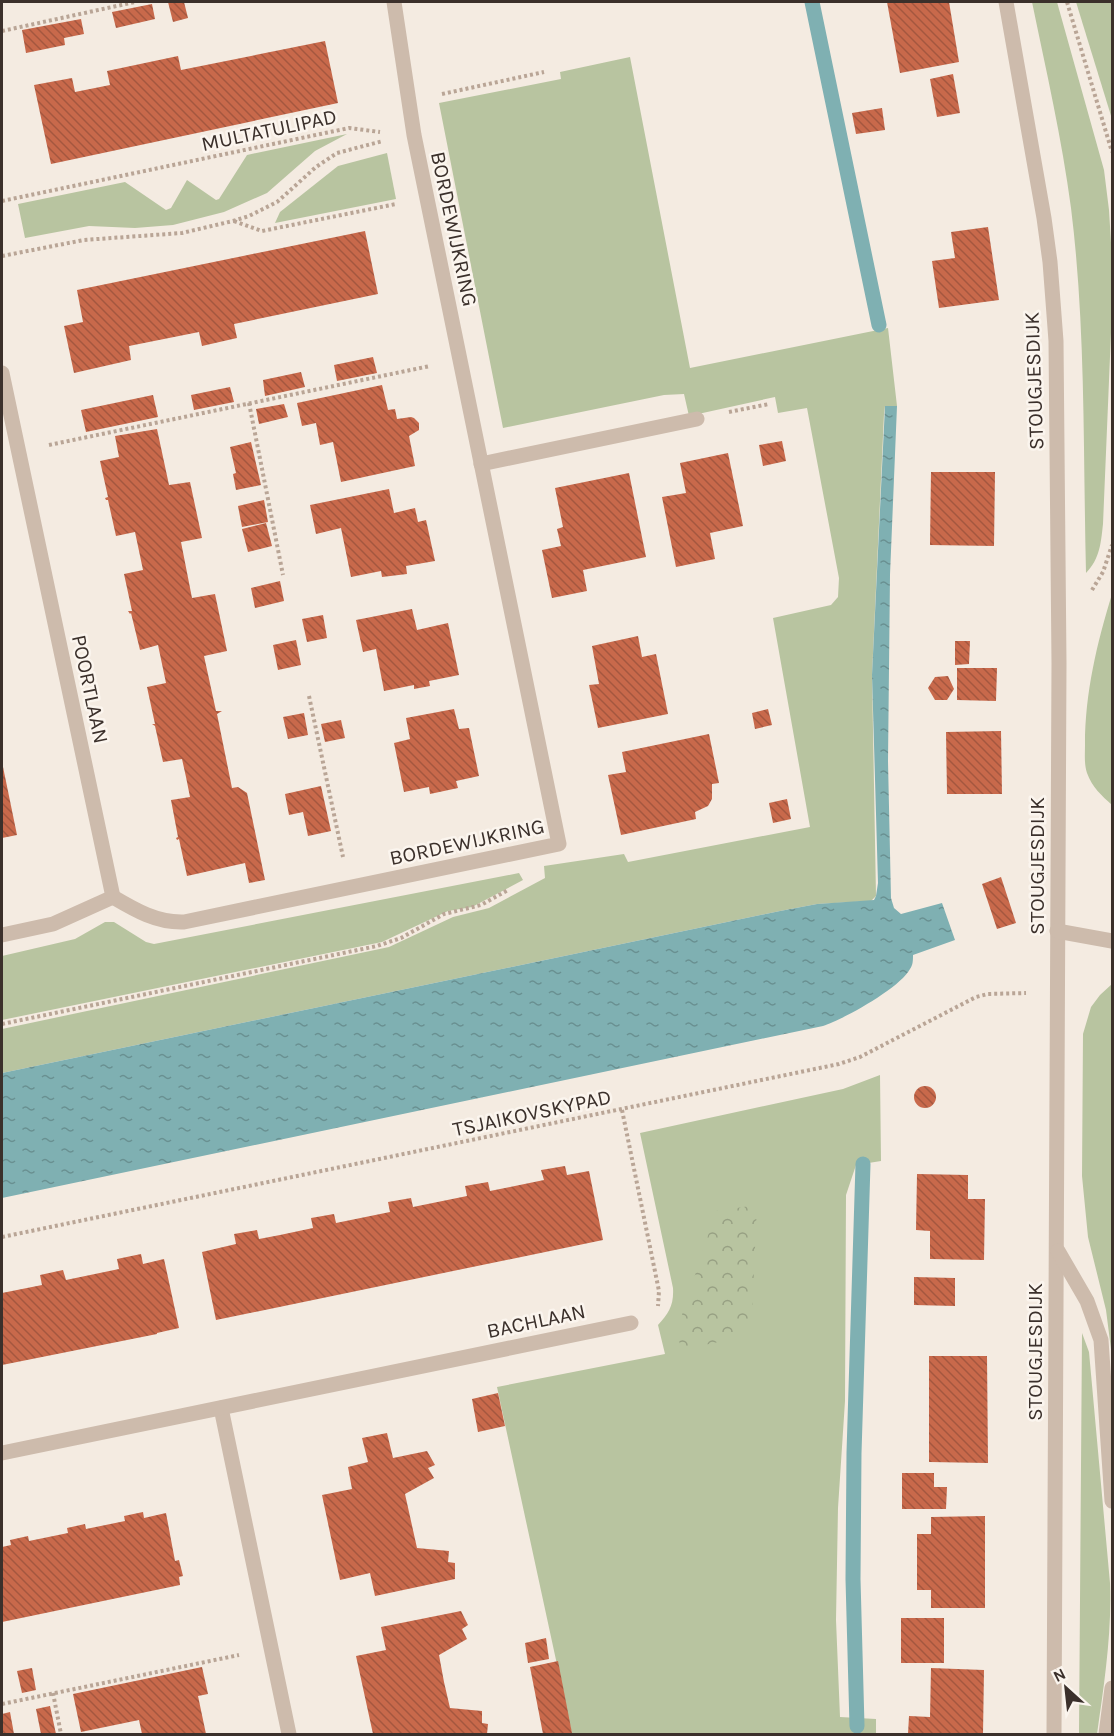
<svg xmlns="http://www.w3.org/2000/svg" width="1114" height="1736" font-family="Karla,sans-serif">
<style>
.grass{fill:#b8c4a0}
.forest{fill:url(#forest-crowns)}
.water{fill:url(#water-ripples)}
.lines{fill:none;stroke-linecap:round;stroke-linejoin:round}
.stream{stroke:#7fb0b2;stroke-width:15}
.building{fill:url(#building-back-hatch)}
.path{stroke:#b9a596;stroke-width:4;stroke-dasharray:3 3;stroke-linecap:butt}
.minor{stroke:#cdbbac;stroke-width:15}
.labels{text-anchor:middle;stroke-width:5;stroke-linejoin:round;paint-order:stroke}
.street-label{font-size:21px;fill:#3b302b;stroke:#fbf5ee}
</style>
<defs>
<pattern id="forest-crowns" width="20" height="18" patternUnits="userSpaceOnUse" patternTransform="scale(1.5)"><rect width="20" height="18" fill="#b8c4a0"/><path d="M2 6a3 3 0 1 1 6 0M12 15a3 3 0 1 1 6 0" fill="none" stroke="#97a083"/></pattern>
<pattern id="water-ripples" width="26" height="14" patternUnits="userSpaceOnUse" patternTransform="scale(1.5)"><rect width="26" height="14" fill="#7fb0b2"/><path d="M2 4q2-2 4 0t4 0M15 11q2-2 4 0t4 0" fill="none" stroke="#699091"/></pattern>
<pattern id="building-back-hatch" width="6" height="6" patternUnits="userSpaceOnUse" patternTransform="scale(1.5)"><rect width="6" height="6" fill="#c8694b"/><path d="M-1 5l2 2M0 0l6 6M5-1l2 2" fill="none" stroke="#a4573f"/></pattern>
</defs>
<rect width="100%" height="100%" fill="#f4ebe1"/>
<!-- grass -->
<g class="grass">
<path d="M1032,2H1057L1104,170L1109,210L1112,259V309L1103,524C1101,542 1100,559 1086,573C1083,452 1086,328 1071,208C1062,139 1046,70 1032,2Z"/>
<path d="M1076,2H1112V119Z"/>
<path d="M630,57L690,368L888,328L897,406H885L884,414L872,675L876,896L871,901L817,904L780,911L2,1073V1029L389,947L453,917L489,908L545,878L544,866L624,854L628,862L810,827L773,618L831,605L838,597L839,578L807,408L778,413L775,397L689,416L684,394L664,395L503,428L439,103L561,79L560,72Z"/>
<path d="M347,134L315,151L267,193L224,212L173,225L135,228L89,226L25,238L18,204L125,182L166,210L171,208L187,180L216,200L219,199L247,155Z"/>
<path d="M387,153L396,199L275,223L280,212L338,166Z"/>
<path d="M1112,594V805C1102,796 1092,787 1087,773C1084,764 1085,754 1085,745C1085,693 1097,643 1112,594Z"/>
<path d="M519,873L523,880L472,907L448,911L382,942L2,1020V956L75,939L105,922H114L146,942L154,944Z"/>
<path d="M1112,984V1357L1106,1310L1088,1237L1082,1176L1083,1034L1091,1007L1100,995Z"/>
<path d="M880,1075L881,1161L856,1165L846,1195L845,1401L838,1508L836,1620L840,1717L876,1719V1734H572L497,1387L665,1354L658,1325C669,1313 674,1305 673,1288L640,1133L843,1089Z"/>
<path d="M1082,1333L1089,1352L1110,1583C1112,1634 1104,1685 1097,1734H1079Z"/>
</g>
<!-- forest -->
<path class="forest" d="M757,1205L751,1335L681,1350L677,1330L716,1211Z"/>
<!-- water -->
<path class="water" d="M885,406H897L890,575L888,761L891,898L894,908L901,914L942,903L955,940L913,955C913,960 913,965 910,969C900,988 844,1019 823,1026L2,1198V1073L780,911L817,904L874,900L876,896L878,883L872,675Z"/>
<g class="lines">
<!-- stream -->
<g class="stream">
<path d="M812,2L879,325"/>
<path d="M857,1726L853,1579L854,1453L863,1164"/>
</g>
</g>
<!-- building -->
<g class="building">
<path d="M168,2H184L188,18L173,22Z"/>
<path d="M887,2H949L959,62L900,73Z"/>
<path d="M152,4L155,19L116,28L112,12Z"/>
<path d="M81,19L84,34L64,38L65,45L26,53L22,30Z"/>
<path d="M325,41L338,103L51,164L34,85L72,78L75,92L110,85L107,71L178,56L181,70Z"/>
<path d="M953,74L960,113L937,117L930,79Z"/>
<path d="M882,108L885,130L856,134L852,113Z"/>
<path d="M988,227L999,300L939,308L932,261L955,258L951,232Z"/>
<path d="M365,231L378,294L234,324L237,338L202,346L199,332L129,346L131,360L74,373L64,326L83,322L77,290Z"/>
<path d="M373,357L377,373L337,381L334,365Z"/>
<path d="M301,372L305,387L265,396L263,380Z"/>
<path d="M382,385L388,410L395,409L397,419L411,417L414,418L419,423V430L409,436L415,466L341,482L333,442L320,445L316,423L302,426L297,403Z"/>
<path d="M230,387L234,402L194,410L191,395Z"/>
<path d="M153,395L158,417L86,432L81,410Z"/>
<path d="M284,404L288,417L259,424L256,409Z"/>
<path d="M157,429L169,485L190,482L202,538L181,542L192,598L215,594L227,651L204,656L216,711H222L217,714L232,788L238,787L247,793L265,880L249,883L245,863L187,876L179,839L177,840L176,838L178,837L171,800L190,797L186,777L182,759L163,762L155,726L152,724H155L147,687L166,683L158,645L140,650L131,613L130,614L128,611H132L124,574L143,570L135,532L116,536L108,500H106L105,498L108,497L100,461L119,457L115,436Z"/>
<path d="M782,441L786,461L763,466L759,445Z"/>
<path d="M251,442L261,485L236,490L233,474L236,473L230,447Z"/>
<path d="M728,453L743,526L710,533L715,559L676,567L662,497L686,493L680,463Z"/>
<path d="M931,472H995L994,546L930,545Z"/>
<path d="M629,473L646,557L583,570L587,591L552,598L542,550L561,546L557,529L563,527L555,488Z"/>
<path d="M389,489L394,513L415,508L418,522L426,520L435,561L406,566L407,574L382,577L381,571L351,577L341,528L316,534L310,505Z"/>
<path d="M264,500L268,522L242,527L238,506Z"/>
<path d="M266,523L272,546L248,552L242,529Z"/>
<path d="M280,581L284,601L255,608L251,588Z"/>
<path d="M412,609L417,630L448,623L459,675L429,681L430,686L414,689V685L384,691L376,649L363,652L356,620Z"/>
<path d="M323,615L327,638L307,642L302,619Z"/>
<path d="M638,636L642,657L656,654L668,714L598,728L589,685L599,684L592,646Z"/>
<path d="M296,640L301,665L278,670L273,645Z"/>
<path d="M955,641H970L969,664L955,665Z"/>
<path d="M957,668H997L996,701L957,700Z"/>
<path d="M948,676L954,689L947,700H935L928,688L935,677Z"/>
<path d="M454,709L459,729L469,728L479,776L456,781L458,788L430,794L429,787L404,792L394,743L410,739L406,718Z"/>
<path d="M768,709L772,725L755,729L752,713Z"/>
<path d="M304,713L308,735L288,739L283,717Z"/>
<path d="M341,720L345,738L325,742L321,724Z"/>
<path d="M1001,731L1002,794H947L946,732Z"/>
<path d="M709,734L719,783L712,784V799L708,806L695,812L696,819L621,835L608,775L626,772L622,752Z"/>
<path d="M2,762L17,835L2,838Z"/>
<path d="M321,786L331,831L308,836L303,812L289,815L285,794Z"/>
<path d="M787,799L791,819L773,823L769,803Z"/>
<path d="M1001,877L1016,923L997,929L982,884Z"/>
<circle cx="925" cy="1097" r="11"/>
<path d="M565,1166L567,1175L589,1171L603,1240L216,1320L202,1252L236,1244L234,1234L257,1230L259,1239L280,1235L313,1228L311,1218L334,1214L336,1223L390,1212L388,1202L411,1198L413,1207L467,1196L465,1186L488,1182L490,1191L510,1187L544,1180L541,1170Z"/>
<path d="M917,1174L968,1175V1199H985L984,1260L930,1259V1231L916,1230Z"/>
<path d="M141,1254L143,1264L164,1259L179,1328L157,1333V1334L2,1365V1293L42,1285L40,1275L63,1270L66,1280L119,1269L117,1259Z"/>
<path d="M914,1277L955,1278V1306L914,1305Z"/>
<path d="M929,1356H987L988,1463L929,1462Z"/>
<path d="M498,1393L505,1426L478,1432L472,1399Z"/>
<path d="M387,1433L393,1458L427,1451L435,1465L428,1468L434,1478L405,1494L417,1548L449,1551L448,1562L455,1563V1579L375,1596L370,1573L340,1580L322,1495L352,1489L348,1467L368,1462L362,1438Z"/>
<path d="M902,1473H934V1487H947L946,1509H902Z"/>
<path d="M143,1512L144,1518L166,1513L175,1561L179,1560L183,1576L179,1577L180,1585L2,1622V1547L11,1545L10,1540L28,1536L29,1541L68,1533L67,1528L85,1524L86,1529L125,1521L124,1516Z"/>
<path d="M985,1516V1608H931V1590H917V1534H931V1517Z"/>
<path d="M461,1611L468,1625L462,1629L467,1639L439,1655L444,1682L450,1708L482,1711V1723L488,1724L487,1734H373L356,1656L386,1650L381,1627Z"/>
<rect x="901" y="1618" width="43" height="45"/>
<path d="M546,1638L549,1659L528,1663L525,1643Z"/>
<path d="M558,1661L572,1733L543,1734L530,1667Z"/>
<path d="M202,1667L208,1694L198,1696L206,1734H142L139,1720L81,1732L73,1694Z"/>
<path d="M32,1668L36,1690L22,1693L17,1671Z"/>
<path d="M931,1668L984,1670L983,1734H908L909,1716L930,1717Z"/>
<path d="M50,1706L56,1734H41L36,1709Z"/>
<path d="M10,1712L14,1734H2V1714Z"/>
</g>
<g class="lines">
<!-- path -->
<g class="path">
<path d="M1067,2L1112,152"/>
<path d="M2,31L135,2"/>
<path d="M442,94L544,72"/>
<path d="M2,201L349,128L380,132"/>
<path d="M234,221L262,231L396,204"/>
<path d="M2,256L84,240L182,233L233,221L249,216L277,202L316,167L337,153L383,141"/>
<path d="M249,403L283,575"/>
<path d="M729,412L769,404"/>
<path d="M49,445L430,366"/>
<path d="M1092,590L1103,572L1112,545"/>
<path d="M309,696L343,857"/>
<path d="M2,1024L377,946L401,938L444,914L481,905L508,890"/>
<path d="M622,1110L659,1291L658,1306"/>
<path d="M2,1237L839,1064L860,1057L976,997L988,994L1026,993"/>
<path d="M53,1693L61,1734"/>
<path d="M2,1704L239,1655"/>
</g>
<!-- minor -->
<g class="minor">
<path d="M1006,2L1044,218L1050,262L1056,341L1059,663L1054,1734"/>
<path d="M2,373L113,897L53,924L2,935"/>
<path d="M481,464L697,419"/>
<path d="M113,897C135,910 157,923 184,922L559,844L414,135L394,2"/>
<path d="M1057,931L1112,941"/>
<path d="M1058,1251L1087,1301L1101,1340L1112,1501"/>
<path d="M221,1408L289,1734"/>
<path d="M2,1453L631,1323"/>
<path d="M1106,1734L1112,1688"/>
</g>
</g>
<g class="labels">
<!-- street labels -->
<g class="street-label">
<text transform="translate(269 130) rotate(-12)" y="7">MULTATULIPAD</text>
<text transform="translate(454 229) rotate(78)" y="7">BORDEWIJKRING</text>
<text transform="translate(1034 381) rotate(-92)" y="7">STOUGJESDIJK</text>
<text transform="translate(90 689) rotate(78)" y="7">POORTLAAN</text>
<text transform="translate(467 842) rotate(-12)" y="7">BORDEWIJKRING</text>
<text transform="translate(1037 866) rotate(-90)" y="7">STOUGJESDIJK</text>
<text transform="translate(532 1113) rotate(-12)" y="7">TSJAIKOVSKYPAD</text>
<text transform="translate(536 1321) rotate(-12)" y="7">BACHLAAN</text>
<text transform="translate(1035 1352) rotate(-90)" y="7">STOUGJESDIJK</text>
</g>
</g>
<!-- border -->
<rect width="1114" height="1736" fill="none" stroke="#3b302b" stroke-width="6"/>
<!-- north arrow -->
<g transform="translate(1066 1688) rotate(333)" stroke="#fbf5ee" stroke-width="4.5" paint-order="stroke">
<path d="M0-4.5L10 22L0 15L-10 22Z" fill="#3b302b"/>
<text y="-9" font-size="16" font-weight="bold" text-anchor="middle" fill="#3b302b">N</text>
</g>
</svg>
